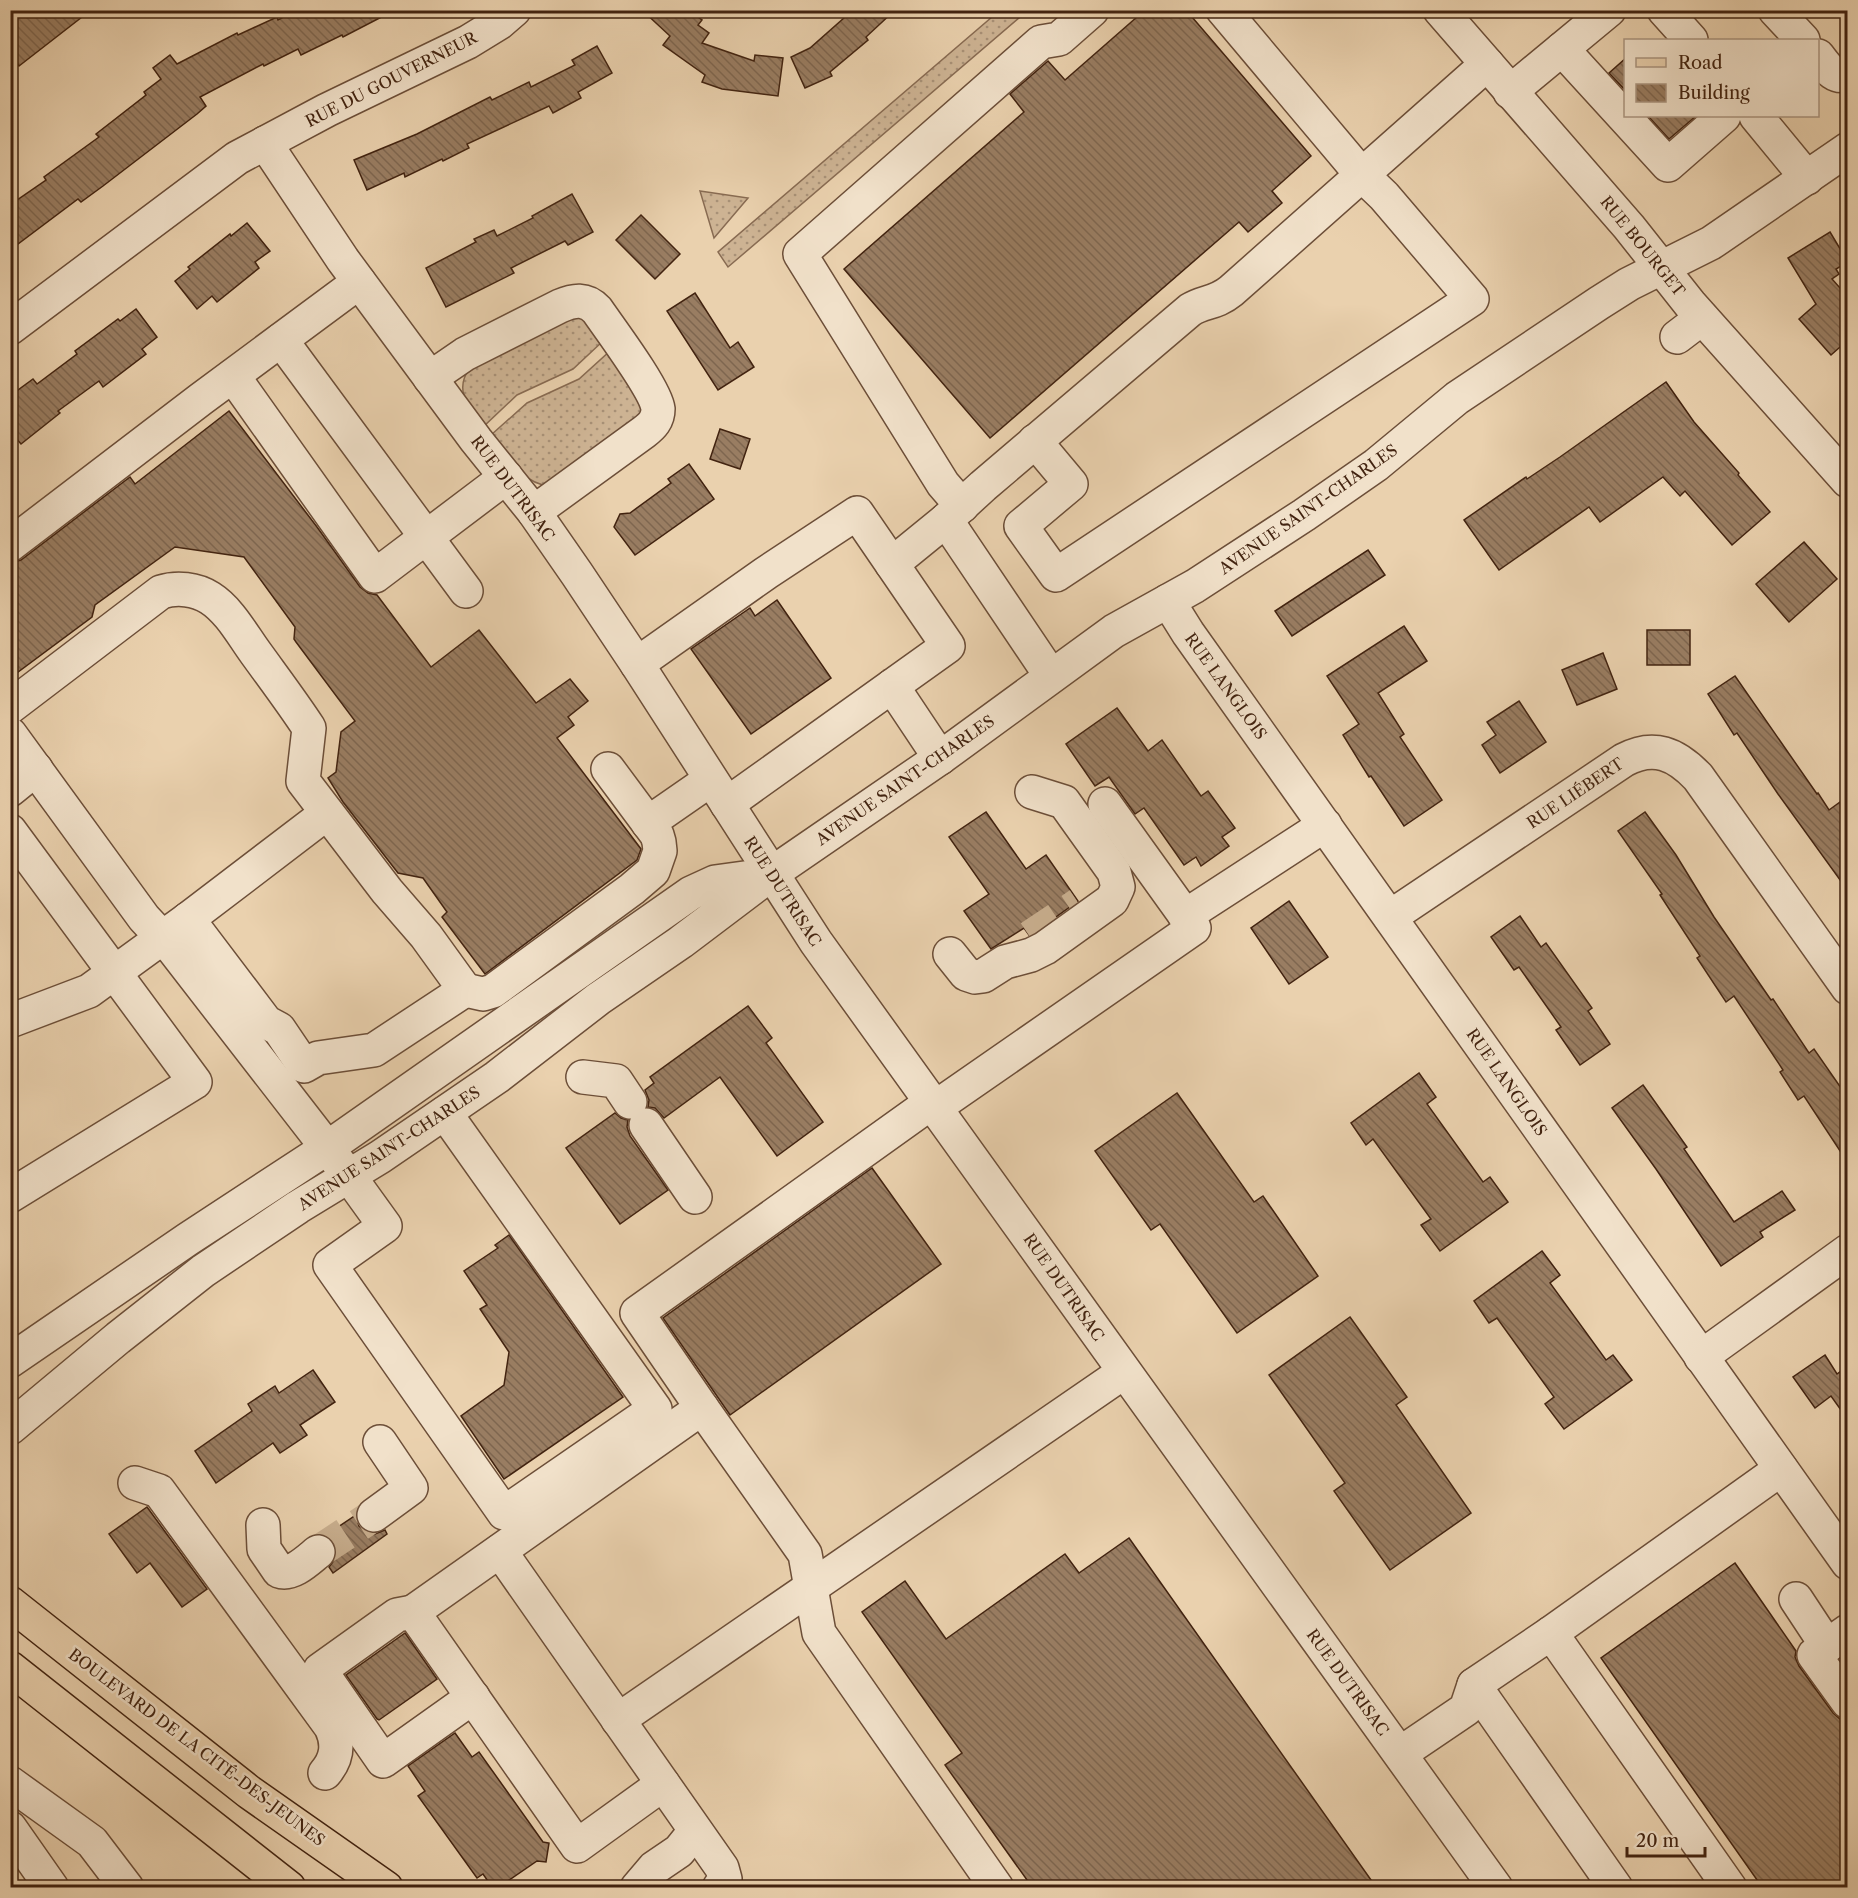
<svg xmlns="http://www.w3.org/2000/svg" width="1858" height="1898" font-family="'Libre Caslon Text',serif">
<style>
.grass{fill:url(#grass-dots);stroke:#886b52;stroke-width:1.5}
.building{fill:url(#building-back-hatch);stroke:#422310;stroke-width:1.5}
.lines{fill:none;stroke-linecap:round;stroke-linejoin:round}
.minor-tunnel{stroke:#c8ae8e;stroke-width:33;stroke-dasharray:33 16;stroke-linecap:butt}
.minor-casing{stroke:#6c4e38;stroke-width:36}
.major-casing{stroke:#422310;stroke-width:36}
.minor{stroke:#f1e1ca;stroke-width:33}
.major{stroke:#ead1ae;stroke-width:33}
.labels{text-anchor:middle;stroke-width:5;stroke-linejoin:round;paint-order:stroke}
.street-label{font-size:16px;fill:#422310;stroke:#f1e1ca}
</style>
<defs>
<pattern id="grass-dots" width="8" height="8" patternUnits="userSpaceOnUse" patternTransform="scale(1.5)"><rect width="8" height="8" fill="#cdb393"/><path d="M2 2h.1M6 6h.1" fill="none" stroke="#a89177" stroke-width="1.8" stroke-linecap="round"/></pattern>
<pattern id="building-back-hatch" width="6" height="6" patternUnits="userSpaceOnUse" patternTransform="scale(1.5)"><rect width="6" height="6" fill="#997d62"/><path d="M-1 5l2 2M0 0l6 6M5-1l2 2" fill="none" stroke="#7e664f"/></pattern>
</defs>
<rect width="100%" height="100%" fill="#ead1ae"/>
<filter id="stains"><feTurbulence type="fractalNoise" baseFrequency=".00333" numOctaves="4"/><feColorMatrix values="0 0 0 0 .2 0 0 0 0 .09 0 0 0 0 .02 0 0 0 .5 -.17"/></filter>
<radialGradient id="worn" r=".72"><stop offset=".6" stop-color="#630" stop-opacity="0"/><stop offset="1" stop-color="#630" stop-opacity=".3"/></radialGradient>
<!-- grass -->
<g class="grass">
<path d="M999,11H1027L728,267L718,252Z"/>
<path d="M700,191L748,198L714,238Z"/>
<path d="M566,316H581L603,341L573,369L517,395L484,426C469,405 453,392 470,367Z"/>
<path d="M610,351L643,410L640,417L549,485C525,487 505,452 491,435L527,403L579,379Z"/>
</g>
<!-- building -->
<g class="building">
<path d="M10,10H91L19,66L10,54Z"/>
<path d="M297,10H395L343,37L342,35L301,55L298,49L264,66L263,64L200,97L206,106L197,114L103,186L81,202L78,199L10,250V205L46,180L44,177L99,137L96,134L146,95L144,92L161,79L153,68L170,55L177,64L237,33L238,35L277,17L278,20Z"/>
<path d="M642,10H688L702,20L698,25L709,33L702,43L754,61L755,55L783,58L778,96L722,89L702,82L705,75L663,45L670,36Z"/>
<path d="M853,10H895L866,37L868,40L830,72L832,76L805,88L791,57L810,48Z"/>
<path d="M1145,10H1186L1311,156L1272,191L1282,203L1248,232L1239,222L990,438L844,269L1024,112L1010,94L1048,61L1065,80Z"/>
<path d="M597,46L612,73L578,92L581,98L553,113L549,106L467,144L469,148L443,161L442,159L405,177L404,173L367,190L354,160L417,134L490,97L492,100L529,82L531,87L575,65L572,60Z"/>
<path d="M1626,58V91L1609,73Z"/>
<path d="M1648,116H1696L1669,139Z"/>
<path d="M572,194L593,232L568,245L565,241L511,268L514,273L446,307L426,268L476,242L474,239L494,230L497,236L533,218L532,216Z"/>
<path d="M641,215L680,254L655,279L616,240Z"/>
<path d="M247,223L270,251L255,262L259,268L217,302L212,296L197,309L175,281L190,269L188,267L230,234L231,236Z"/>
<path d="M1830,232L1848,262L1836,269L1839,274L1832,279L1848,297V340L1831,355L1799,319L1816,304L1788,258Z"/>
<path d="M695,293L730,348L738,342L754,367L718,390L667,311Z"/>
<path d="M136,309L157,337L142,349L146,354L103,387L99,381L58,411L60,413L21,444L10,431V396L33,379L37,384L77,354L75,351L118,319L120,321Z"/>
<path d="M1666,382L1694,422L1739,473L1738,475L1770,512L1732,545L1685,491L1680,496L1663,477L1600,522L1589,507L1499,570L1464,520L1526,477L1527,479L1560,457Z"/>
<path d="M229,411L317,527L360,587L368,593L377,595L431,667L479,630L536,703L570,679L588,701L568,717L574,725L557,738L641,849L637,860L485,974L442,917L447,912L423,878L398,873L343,802L328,778L336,772L341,732L355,721L296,642L294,639L295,627L244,557L175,547L95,605L92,617L10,678V563L21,560L130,477L135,484Z"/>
<path d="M720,429L750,439L740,469L710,459Z"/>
<path d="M689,464L714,499L635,555L614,527L620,514L630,513L671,483L668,479Z"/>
<path d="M1804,542L1837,579L1789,622L1756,584Z"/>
<path d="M1368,550L1385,575L1292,636L1275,611Z"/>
<path d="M777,600L831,678L751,734L691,649L750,608L755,616Z"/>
<path d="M1404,626L1427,661L1378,693L1404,734L1400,737L1442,800L1404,826L1371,776L1369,777L1343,735L1359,724L1327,676Z"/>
<rect x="1647" y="630" width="43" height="35"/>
<path d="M1603,653L1617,689L1577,705L1562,670Z"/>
<path d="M1735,676L1817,794L1818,793L1829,810L1840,802L1848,814V891L1778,794L1737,733L1734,735L1708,694Z"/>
<path d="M1519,701L1546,742L1500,773L1482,745L1496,735L1487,722Z"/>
<path d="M1117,708L1148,751L1162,740L1201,796L1208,791L1235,828L1222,837L1229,846L1201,866L1196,857L1184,865L1144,808L1135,814L1109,777L1095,786L1066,744Z"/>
<path d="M986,812L1026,869L1046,855L1078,901L1035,932L1029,935L1024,928L991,949L964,911L989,894L949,837Z"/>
<path d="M1645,812L1676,855L1714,917L1771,1000L1773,999L1809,1053L1814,1049L1848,1098V1163L1804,1096L1798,1100L1780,1072L1783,1070L1734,996L1726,1002L1697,958L1700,956L1660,895L1662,894L1618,831Z"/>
<path d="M1289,901L1328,957L1289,984L1251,928Z"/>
<path d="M1520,916L1541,947L1546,943L1592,1008L1588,1011L1610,1044L1580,1065L1556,1030L1561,1027L1519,967L1514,970L1491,937Z"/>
<path d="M748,1006L772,1038L766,1043L823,1122L777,1156L720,1077L664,1118L655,1108L648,1107L649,1100L645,1090L654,1083L650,1077Z"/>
<path d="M1419,1073L1436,1097L1427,1104L1483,1182L1490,1177L1508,1202L1440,1251L1421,1225L1431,1219L1373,1139L1366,1145L1351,1123Z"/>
<path d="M1643,1085L1687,1147L1684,1149L1734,1222L1782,1191L1795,1210L1760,1232L1763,1237L1721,1266L1656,1169L1612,1108Z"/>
<path d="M1177,1093L1254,1202L1263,1196L1318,1276L1237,1333L1160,1224L1151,1230L1095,1151Z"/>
<path d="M615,1113L621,1118L628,1120L627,1127L630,1136L668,1190L620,1224L566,1148Z"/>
<path d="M872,1168L941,1264L730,1415L663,1318Z"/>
<path d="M509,1235L623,1397L504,1479L461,1416L504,1385L509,1352L480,1309L487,1305L464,1271L498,1248L495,1245Z"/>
<path d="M1542,1251L1560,1275L1550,1283L1606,1360L1613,1355L1632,1380L1564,1429L1545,1404L1554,1397L1497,1318L1489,1323L1474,1301Z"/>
<path d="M1350,1317L1407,1397L1396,1405L1471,1513L1390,1570L1334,1491L1345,1483L1269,1375Z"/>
<path d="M1825,1355L1837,1374L1848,1366V1420L1831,1396L1815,1408L1793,1377Z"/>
<path d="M313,1370L335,1402L300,1425L307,1435L280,1453L273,1443L216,1483L195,1451L252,1411L248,1404L275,1386L279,1393Z"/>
<path d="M147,1507L207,1589L182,1607L150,1563L137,1573L109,1534Z"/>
<path d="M356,1515L359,1526L366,1532L375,1534L385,1530L387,1534L333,1573L329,1567L335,1559L336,1548L333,1541L326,1535Z"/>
<path d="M1129,1538L1376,1887H1032L945,1765L962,1753L862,1612L905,1581L946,1639L1065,1554L1079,1573Z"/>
<path d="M1735,1563L1796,1651L1795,1657L1799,1666L1833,1713L1840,1719L1845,1720L1848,1724V1887H1762L1601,1658Z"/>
<path d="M405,1633L437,1679L379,1720L377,1719L346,1675Z"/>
<path d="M455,1733L472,1757L479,1752L543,1842L549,1843L546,1862L537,1861L499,1887H492L483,1874L477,1878L418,1796L425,1791L408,1766Z"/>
</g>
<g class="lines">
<!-- minor-tunnel -->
<g class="minor-tunnel">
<path d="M1030,937L1079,904"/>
<path d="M318,1552L374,1515"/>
</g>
<!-- minor casing -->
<g class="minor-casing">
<g id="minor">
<path d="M1440,10L1629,227L1690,304L1848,481"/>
<path d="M1664,10L1691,40"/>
<path d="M1775,10L1803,40"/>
<path d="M1562,49L1668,165L1724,116"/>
<path d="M1818,56C1826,66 1834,80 1848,74"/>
<path d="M1510,92L1609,10"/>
<path d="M1756,116L1807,178"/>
<path d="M265,143L343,260L476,440L534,512L577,574L637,664L816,942L1496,1888"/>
<path d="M10,328L237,158L327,110L468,42L499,23L514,10"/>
<path d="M1677,337L1702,318"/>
<path d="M281,340L466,591"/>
<path d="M233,376L375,576L506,477"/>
<path d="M430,378L465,354L560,306C574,300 586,298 597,310C610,329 656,390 658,409C658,420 652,426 644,432L534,512"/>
<path d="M1035,441L1071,484L1021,526L1056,575L1472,299L1384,196L1361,174L1223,10"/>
<path d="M962,506L943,484L800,254L1041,42L1059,39L1092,10"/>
<path d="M946,520L1051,676"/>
<path d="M10,545L201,399L359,282"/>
<path d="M892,564L946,520L983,486L1190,310C1204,301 1215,304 1231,291L1487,64"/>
<path d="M1168,601L1188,633L1848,1563"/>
<path d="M637,664L766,573L857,513L948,646L727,804"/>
<path d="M892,686L940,758"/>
<path d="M10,707L161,592C177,587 196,589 210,598C229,610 242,634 255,652C273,677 292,702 309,728L303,781L387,891L426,936L465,990L374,1050L318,1058L304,1066L279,1029L266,1022L188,919"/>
<path d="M10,734L144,918L173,949L349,1176L385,1226L330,1265L504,1513L655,1409L445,1113"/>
<path d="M10,790L36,769"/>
<path d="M648,823L710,780"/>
<path d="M10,831L195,1082L10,1196"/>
<path d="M1185,916L1325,825"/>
<path d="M1390,917L1624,760C1654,744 1676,754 1698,777L1848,988"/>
<path d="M950,954L966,974L975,977L983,976L1005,962L1031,955L1045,948L1112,900L1118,887L1114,872L1064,802L1032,792"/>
<path d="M465,990L483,994L493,991L632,889L653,871L660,851L659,842L657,835L608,769"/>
<path d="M10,1021L89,991L188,919L327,813"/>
<path d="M583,1077L616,1081L630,1102"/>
<path d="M936,1107L1194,928L1105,804"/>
<path d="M646,1125L695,1197"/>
<path d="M1701,1357L1848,1251"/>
<path d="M10,1361L188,1239L327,1148L691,893L715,882L766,875"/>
<path d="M702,1408L637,1313L932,1102"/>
<path d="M10,1428L118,1338L203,1271L298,1207L380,1157L497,1077L598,999L681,942L771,874L940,758L1114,631L1195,586L1304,515L1376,465L1457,398L1599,303L1629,284L1711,243L1848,149"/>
<path d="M135,1483L159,1491L331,1727C339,1744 337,1759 325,1773"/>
<path d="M374,1515L411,1488L380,1442"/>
<path d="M263,1525L264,1549L279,1571C292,1576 308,1560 318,1552"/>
<path d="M500,1551L722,1868L725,1879L719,1888"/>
<path d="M1796,1599L1827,1646"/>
<path d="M413,1612L397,1615L320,1670L383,1761L473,1697"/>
<path d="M1848,1631L1814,1655L1848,1702"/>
<path d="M1551,1633L1781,1469"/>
<path d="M1474,1685L1616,1888"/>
<path d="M618,1720L1124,1372"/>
<path d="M1401,1753L1466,1709L1474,1685L1551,1633L1730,1888"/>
<path d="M10,1783L92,1842L127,1888"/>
<path d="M663,1784L577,1846L413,1612L702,1408L805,1554L819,1633L997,1888"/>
<path d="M10,1828L52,1888"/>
<path d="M637,1888L654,1868L679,1851L695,1831"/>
</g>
</g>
<!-- major casing -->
<g class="major-casing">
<g id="major">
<path d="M10,1603L249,1792L386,1888"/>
<path d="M10,1668L289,1888"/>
</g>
</g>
<!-- minor -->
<use href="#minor" class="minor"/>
<!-- major -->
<use href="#major" class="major"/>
</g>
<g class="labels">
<!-- street labels -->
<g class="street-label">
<text transform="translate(391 79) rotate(-27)" y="6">RUE DU GOUVERNEUR</text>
<text transform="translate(1643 246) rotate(51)" y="6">RUE BOURGET</text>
<text transform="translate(513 488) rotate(53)" y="6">RUE DUTRISAC</text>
<text transform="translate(1308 509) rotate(-35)" y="6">AVENUE SAINT-CHARLES</text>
<text transform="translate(1226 686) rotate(54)" y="6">RUE LANGLOIS</text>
<text transform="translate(905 780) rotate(-35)" y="6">AVENUE SAINT-CHARLES</text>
<text transform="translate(1575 793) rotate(-34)" y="6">RUE LIÉBERT</text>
<text transform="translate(783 891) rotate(57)" y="6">RUE DUTRISAC</text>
<text transform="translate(1507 1082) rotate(55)" y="6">RUE LANGLOIS</text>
<text transform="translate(389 1148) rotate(-33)" y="6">AVENUE SAINT-CHARLES</text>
<text transform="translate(1064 1287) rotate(55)" y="6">RUE DUTRISAC</text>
<text transform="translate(1348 1682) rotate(54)" y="6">RUE DUTRISAC</text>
<text transform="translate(197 1747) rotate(37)" y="6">BOULEVARD DE LA CITÉ-DES-JEUNES</text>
</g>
</g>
<!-- margin -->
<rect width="1858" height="1898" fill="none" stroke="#ead1ae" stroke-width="36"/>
<rect x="12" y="12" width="1834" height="1874" fill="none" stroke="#422310" stroke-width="3"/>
<rect x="18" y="18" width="1822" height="1862" fill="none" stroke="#422310" stroke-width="1.5"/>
<!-- legend -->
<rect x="1624" y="39" width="195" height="78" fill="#f1e1ca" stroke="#ab9580" stroke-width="1.5"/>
<rect x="1636" y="58" width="30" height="9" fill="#ead1ae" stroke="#ab9580" stroke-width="1.5"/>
<text x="1678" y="69" font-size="18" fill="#422310">Road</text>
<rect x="1636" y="84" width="30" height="18" fill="url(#building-back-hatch)" stroke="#ab9580" stroke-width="1.5"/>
<text x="1678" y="99" font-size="18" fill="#422310">Building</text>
<!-- scale -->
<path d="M1627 1847v9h78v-9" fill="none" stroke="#422310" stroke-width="3"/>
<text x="1636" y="1847" font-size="18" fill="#422310" stroke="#f1e1ca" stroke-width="4.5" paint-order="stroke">20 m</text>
<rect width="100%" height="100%" filter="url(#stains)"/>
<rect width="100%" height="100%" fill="url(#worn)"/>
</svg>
